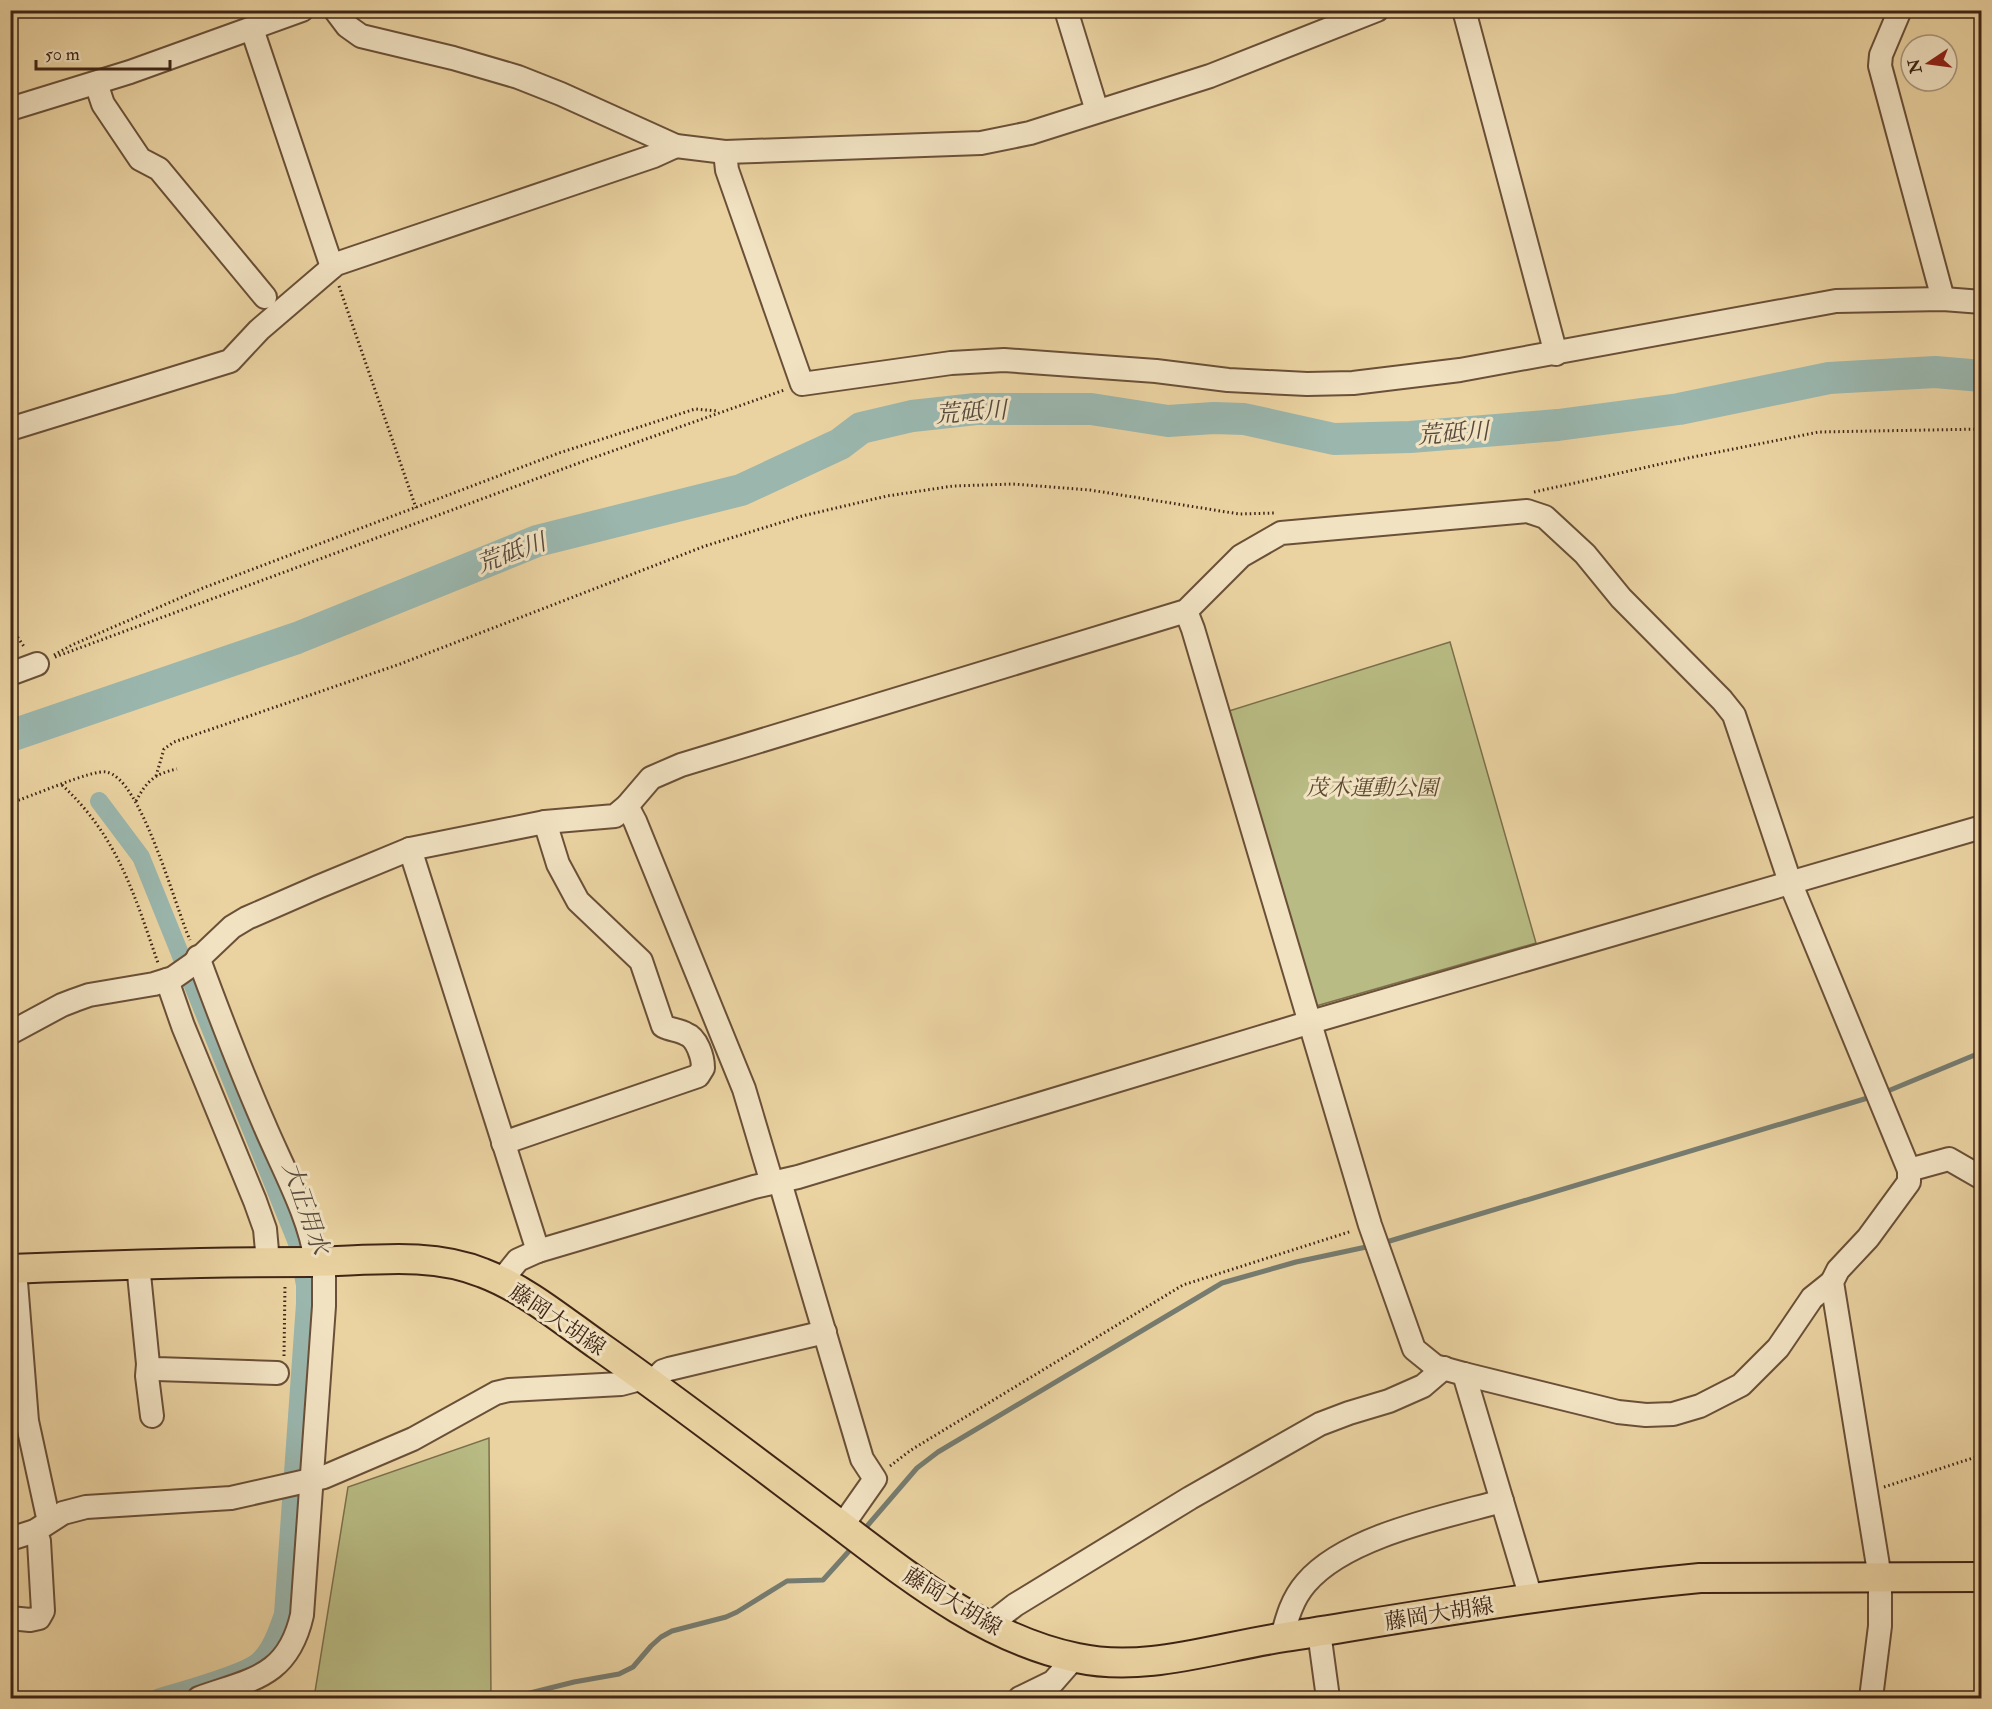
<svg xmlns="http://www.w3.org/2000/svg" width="1992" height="1709" font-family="'IM FELL Double Pica','Noto Serif JP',serif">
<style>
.green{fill:#b8bb83;stroke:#7c704c;stroke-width:1.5}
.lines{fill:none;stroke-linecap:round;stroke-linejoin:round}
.stream{stroke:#767c70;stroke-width:5}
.canal{stroke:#9ab6ad;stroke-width:18}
.river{stroke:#9ab6ad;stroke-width:32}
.minor-casing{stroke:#6a5038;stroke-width:26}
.major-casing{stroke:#3f2515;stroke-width:32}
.path{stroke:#3f2515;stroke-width:3;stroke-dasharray:1.5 3;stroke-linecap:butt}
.minor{stroke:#f1e2c2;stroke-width:22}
.major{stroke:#ead2a1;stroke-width:28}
.labels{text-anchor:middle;stroke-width:6;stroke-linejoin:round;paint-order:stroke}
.park-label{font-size:22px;font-style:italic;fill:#5d4a30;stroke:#f1e2c2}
.street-label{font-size:22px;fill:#3f2515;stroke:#f1e2c2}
.water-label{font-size:24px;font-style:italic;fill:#56493b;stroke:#f1e2c2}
</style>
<rect width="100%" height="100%" fill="#ead2a1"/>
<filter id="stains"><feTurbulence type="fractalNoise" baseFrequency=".00333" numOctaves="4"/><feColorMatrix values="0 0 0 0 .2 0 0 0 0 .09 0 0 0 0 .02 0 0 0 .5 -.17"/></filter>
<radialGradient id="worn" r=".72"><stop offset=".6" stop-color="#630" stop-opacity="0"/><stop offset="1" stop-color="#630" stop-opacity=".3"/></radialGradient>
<!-- green -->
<g class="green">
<path d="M1450,642L1536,943L1316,1006L1229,711Z"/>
<path d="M489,1438L491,1698H314L348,1487Z"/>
</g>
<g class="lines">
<!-- stream -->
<g class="stream">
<path d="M1883,1093L1982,1052"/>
<path d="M1383,1243L1871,1097"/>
<path d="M868,1525L917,1468L938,1452L1222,1283L1296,1262L1371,1246"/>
<path d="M510,1698L574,1682L619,1674L633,1667L651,1646L661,1637L672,1631L726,1617L737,1612L787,1581L823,1580L850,1550"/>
</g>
<!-- canal -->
<path class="canal" d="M99,801L141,857L297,1243L305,1285V1304L283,1614C277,1631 271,1650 257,1662C241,1675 179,1691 157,1698"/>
<!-- river -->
<path class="river" d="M10,736L297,638L537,541L741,490L840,444L861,428L912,416L976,409H1091L1168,421L1214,418L1244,419L1334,439L1410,437L1558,425L1679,409L1829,378L1935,372L1982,376"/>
<!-- minor casing -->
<g class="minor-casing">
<g id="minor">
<path d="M335,10L347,26L361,36L453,58L518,77L561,94L676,146L725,152L981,143L1030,133L1210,76L1377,10"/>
<path d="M1066,10L1097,111"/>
<path d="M1464,10L1556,354"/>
<path d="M1900,10L1881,55L1880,66L1943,299"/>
<path d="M252,29L332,267"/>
<path d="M96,83L103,104L140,159L159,169L265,297"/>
<path d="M10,109L130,72L302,10"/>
<path d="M725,152L727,170L802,384L951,363L1004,360L1156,371L1228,380L1307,384L1353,383L1460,370L1836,301L1943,299L1982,302"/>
<path d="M10,429L230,361L259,330L336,264L654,156L676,146"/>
<path d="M1186,611L1193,629L1370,1225L1414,1349L1435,1366L1464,1374L1618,1412L1646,1415L1673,1414L1700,1406L1741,1385L1778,1348L1812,1298L1832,1282"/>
<path d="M10,674L37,664"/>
<path d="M627,806L635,821L744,1089L772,1183"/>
<path d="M410,849L538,1251"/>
<path d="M198,957C219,1014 240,1069 264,1124C282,1167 310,1216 316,1262"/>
<path d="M167,980L183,1026L255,1201L265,1229L268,1262"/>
<path d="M10,1033L62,1005L75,1000L89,995L154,984L173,978L193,964L232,927L247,918L318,887L410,849L545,822L615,816L627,806L651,778L681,765L1186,611L1241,556L1281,533L1527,511L1545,517L1585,554L1621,598L1722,700L1734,715L1790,882L1909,1170V1182L1868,1238L1838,1270L1832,1282L1880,1578V1626L1871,1698"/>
<path d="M503,1143L698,1076L703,1068C703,1057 697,1038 686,1034C679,1030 671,1030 663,1026L641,961L578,901L558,864L545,822"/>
<path d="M1909,1170L1949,1159L1982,1178"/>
<path d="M780,1182L862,1459L875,1479L842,1526"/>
<path d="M138,1264L148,1364L147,1376L152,1416"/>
<path d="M15,1269L27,1421L47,1513L51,1519"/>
<path d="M501,1281L518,1260L538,1251L754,1187L798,1177L1311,1022L1982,827"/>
<path d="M148,1367L156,1369L277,1373"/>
<path d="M1464,1374L1531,1598"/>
<path d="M651,1383L663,1371L669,1369L825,1332"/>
<path d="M10,1539L35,1531L63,1513L86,1507L231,1498L324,1477L413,1439L496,1393L509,1390L621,1384L644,1378"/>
<path d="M10,1618L30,1620L39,1618L43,1611L39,1541L35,1531"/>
<path d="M988,1626L1015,1605L1190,1498L1320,1424L1349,1413L1389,1401L1423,1386L1444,1368"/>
<path d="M1319,1632L1328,1698"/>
<path d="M1282,1637C1287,1618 1292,1599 1306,1583C1346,1536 1444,1517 1502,1501"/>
<path d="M199,1698C252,1679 288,1677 302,1615L324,1306V1261"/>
<path d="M1020,1698L1053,1682L1074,1658"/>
</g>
</g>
<!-- major casing -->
<g class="major-casing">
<path id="major" d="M10,1269C111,1265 211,1262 312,1262C368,1261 430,1251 483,1273C525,1289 562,1320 599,1346C673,1398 746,1454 819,1509C897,1567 979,1638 1077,1658C1146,1673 1217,1647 1285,1637C1423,1615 1561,1591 1700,1578L1982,1577"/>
</g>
<!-- path -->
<g class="path">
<path d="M339,286L416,508"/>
<path d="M1534,492L1688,458L1819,432L1982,429"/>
<path d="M10,626L25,648"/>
<path d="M54,655L72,645L203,588L559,453L695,409L718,411"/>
<path d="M55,657L587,460L784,390"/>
<path d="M156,776L164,749L174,742L400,664L705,546L802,516L887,496L953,486L1013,484L1090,490L1239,514L1276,513"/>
<path d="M62,785C118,837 134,894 158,963"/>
<path d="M136,801C147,781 154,774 177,769"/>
<path d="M10,803C28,798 93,769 106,772C141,777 175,907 190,940"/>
<path d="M284,1356L285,1284"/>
<path d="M890,1466L911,1450L1183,1285L1352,1231"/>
<path d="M1884,1487L1982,1455"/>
</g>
<!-- minor -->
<use href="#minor" class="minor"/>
<!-- major -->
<use href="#major" class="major"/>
</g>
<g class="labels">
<!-- park labels -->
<g class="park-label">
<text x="1372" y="795">茂木運動公園</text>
</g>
<!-- street labels -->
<g class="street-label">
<text transform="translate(558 1319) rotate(34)" y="8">藤岡大胡線</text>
<text transform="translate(953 1601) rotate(31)" y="8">藤岡大胡線</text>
<text transform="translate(1439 1613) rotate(-9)" y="8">藤岡大胡線</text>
</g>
<!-- water labels -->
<g class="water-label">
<text transform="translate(971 412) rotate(-4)" y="8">荒砥川</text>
<text transform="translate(1453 433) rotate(-4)" y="8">荒砥川</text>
<text transform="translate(511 553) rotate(-20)" y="8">荒砥川</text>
<text transform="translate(306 1208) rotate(71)" y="8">大正用水</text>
</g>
</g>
<!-- margin -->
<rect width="1992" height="1709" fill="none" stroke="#ead2a1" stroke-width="36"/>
<rect x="12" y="12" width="1968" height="1685" fill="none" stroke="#3f2515" stroke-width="3"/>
<rect x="18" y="18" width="1956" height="1673" fill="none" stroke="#3f2515" stroke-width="1.5"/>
<!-- north arrow -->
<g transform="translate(1929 63) rotate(257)"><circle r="28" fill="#f1e2c2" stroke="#aa967d" stroke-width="1.5"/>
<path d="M0-4.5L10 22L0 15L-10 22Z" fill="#8f2418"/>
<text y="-9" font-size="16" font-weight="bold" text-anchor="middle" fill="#3f2515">N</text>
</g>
<!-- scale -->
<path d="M36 60v9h134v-9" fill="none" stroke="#3f2515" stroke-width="3"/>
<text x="45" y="60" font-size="18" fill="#3f2515" stroke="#f1e2c2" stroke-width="4.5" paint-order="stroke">50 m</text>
<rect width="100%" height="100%" filter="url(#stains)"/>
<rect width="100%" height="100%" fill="url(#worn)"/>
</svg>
